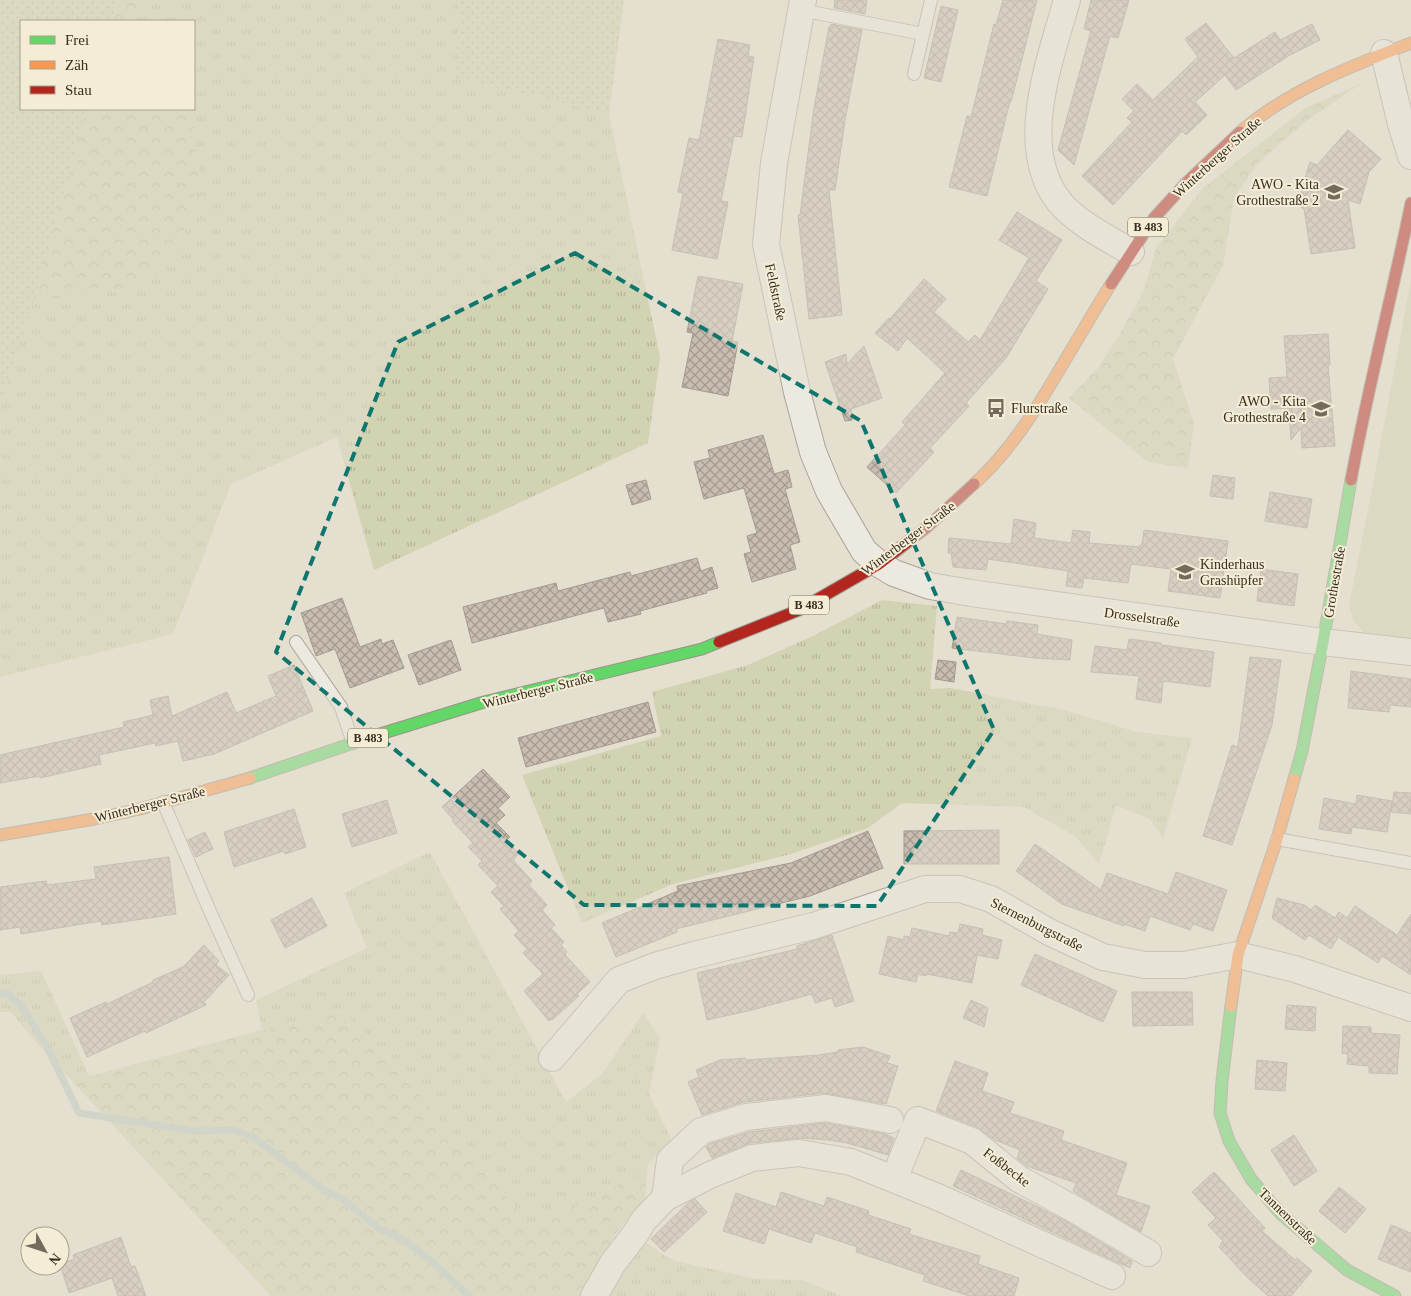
<svg xmlns="http://www.w3.org/2000/svg" width="1411" height="1296" font-family="'Times New Roman',serif">
<style>
.grass{fill:url(#grass-tufts)}
.forest{fill:url(#forest-crowns)}
.park{fill:#d2d3b2}
.garden{fill:url(#garden-dots)}
.lines{fill:none;stroke-linecap:round;stroke-linejoin:round}
.stream{stroke:#bac9c0;stroke-width:7}
.building{fill:url(#building-cross-hatch);stroke:#a49b8e}
.lane-casing{stroke:#a9a498;stroke-width:14}
.street-casing{stroke:#a9a498;stroke-width:28}
.fast-casing{stroke:#999388;stroke-width:13}
.slow-casing{stroke:#999388;stroke-width:13}
.jam-casing{stroke:#999388;stroke-width:13}
.lane{stroke:#ece9e0;stroke-width:12}
.street{stroke:#ece9e0;stroke-width:26}
.fast{stroke:#63d668;stroke-width:11}
.slow{stroke:#ff974d;stroke-width:11}
.jam{stroke:#b3261e;stroke-width:11}
.marked{fill:none;stroke:#0f766e;stroke-width:4;stroke-dasharray:10 6;stroke-linejoin:round}
.labels{text-anchor:middle;stroke-width:4;stroke-linejoin:round;paint-order:stroke}
.shield{fill:#f4edd6;stroke:#706757;stroke-width:1}
.shield-label{font-size:12px;font-weight:bold;fill:#382d20}
.street-label{font-size:14px;fill:#382d20;stroke:#f4edd6}
.poi-label{font-size:14px;fill:#382d20;stroke:#f4edd6;text-anchor:end}
</style>
<defs>
<pattern id="grass-tufts" width="24" height="20" patternUnits="userSpaceOnUse" patternTransform="scale(1.25)"><rect width="24" height="20" fill="#d2d3b2"/><path d="M3 7l-1-3M5 7V3M7 7l1-3M15 17l-1-3M17 17v-4M19 17l1-3" fill="none" stroke="#b5b599"/></pattern>
<pattern id="forest-crowns" width="20" height="18" patternUnits="userSpaceOnUse" patternTransform="scale(1.25)"><rect width="20" height="18" fill="#d2d3b2"/><path d="M2 6a3 3 0 1 1 6 0M12 15a3 3 0 1 1 6 0" fill="none" stroke="#b5b599"/></pattern>
<pattern id="garden-dots" width="8" height="8" patternUnits="userSpaceOnUse" patternTransform="scale(1.25)"><rect width="8" height="8" fill="#d2d3b2"/><path d="M2 2h.1M6 6h.1" fill="none" stroke="#b5b599" stroke-width="1.8" stroke-linecap="round"/></pattern>
<pattern id="building-cross-hatch" width="8" height="8" patternUnits="userSpaceOnUse" patternTransform="scale(1.25)"><rect width="8" height="8" fill="#c8bdb0"/><path d="M0 0l8 8M0 8l8-8" fill="none" stroke="#a39a8f"/></pattern>
</defs>
<rect width="100%" height="100%" fill="#e4dfcf"/>
<!-- grass -->
<g class="grass">
<path d="M140,0H459L457,78L609,114L660,357L648,443L374,570L337,437L231,484L173,634L0,677V401L33,301L119,291L173,255L190,218L199,173L192,109H194V21H133Z"/>
<path d="M882,600L937,606L930,689L951,688L1064,710L1137,732L1192,738L1163,838L1150,819L1116,805L1099,864L1076,837L1024,807L902,803L868,828L791,854L673,884L582,923L522,775L661,736L652,692L748,665L813,636Z"/>
<path d="M430,852L566,1102L602,1074L643,1013L660,1039L649,1094L671,1139L647,1166L614,1188L533,1228L458,1138L345,1011L262,1030L256,1000L367,948L344,893Z"/>
<path d="M41,971L89,1076L72,1081L34,1040L11,1012H0V975Z"/>
<path d="M646,1243L672,1260L756,1279L802,1280L842,1296H609L612,1286Z"/>
</g>
<!-- forest -->
<g class="forest">
<path d="M117,0H140L133,21H111Z"/>
<path d="M1368,81L1353,89L1306,121L1257,164L1234,198L1223,265L1173,359L1194,424L1188,468L1148,462L1069,398L1098,368L1120,334L1143,292L1156,248L1203,188L1307,107Z"/>
<path d="M86,109H192L199,173L190,218L173,255L119,291L33,301Z"/>
<path d="M345,1011L458,1138L533,1228L614,1188L648,1165L645,1199L615,1235L580,1296H271L72,1081L262,1030Z"/>
</g>
<!-- park -->
<path class="park" d="M1411,280V639L1363,632L1354,621L1349,606L1372,489Z"/>
<!-- garden -->
<g class="garden">
<path d="M0,0H117L111,21H21V109H87L33,303L0,403Z"/>
<path d="M459,0H624L609,114L456,78Z"/>
</g>
<g class="lines">
<!-- stream -->
<path class="stream" d="M0,994L7,993L20,1004L46,1045L79,1113L194,1131L234,1130L254,1138L324,1190L343,1199L378,1228L407,1242L429,1259L469,1296"/>
</g>
<!-- building -->
<g class="building">
<path d="M835,0H867L865,14L834,8Z"/>
<path d="M1003,0H1037L1011,102L1010,101L987,196L949,187L967,116L971,117L994,24L996,25Z"/>
<path d="M1091,0H1129L1118,38L1110,36L1074,165L1058,150L1091,31L1084,29Z"/>
<path d="M941,6L958,10L941,82L924,78Z"/>
<path d="M1206,23L1234,58L1275,32L1280,40L1312,24L1320,40L1290,55L1236,90L1225,75L1195,102L1207,115L1186,135L1182,131L1113,205L1082,176L1132,122L1127,118L1134,111L1122,99L1137,84L1153,100L1198,57L1185,39Z"/>
<path d="M831,24L862,30L845,120L835,190H829L842,315L809,319L798,215H800L814,108L829,27H830Z"/>
<path d="M718,39L750,45L748,56L754,57L742,137L734,136L721,201L728,202L717,259L672,250L683,193L678,192L689,138L699,140Z"/>
<path d="M1348,130L1381,159L1369,172L1360,204L1348,200L1355,248L1311,254L1304,209L1302,208L1298,202L1310,162L1317,165Z"/>
<path d="M1017,212L1062,240L1036,281L1048,289L1006,358L966,403L969,406L930,448L934,452L896,493L867,467L905,425L902,422L945,373L907,338L898,351L875,333L889,318L890,319L924,279L946,299L934,312L968,342L975,335L980,340L1029,258L999,240Z"/>
<path d="M698,276L743,284L732,341L738,342L728,396L682,387L693,333L687,332Z"/>
<path d="M1328,334L1330,365H1328L1335,446L1302,448L1301,428L1291,440L1289,408L1271,409L1269,378L1287,377L1284,336Z"/>
<path d="M864,346L882,398L851,409L852,420L845,421L825,362L846,354L847,364Z"/>
<path d="M763,435L774,474L788,470L792,487L785,489L800,542L790,545L796,569L752,582L744,554L751,552L747,536L757,533L744,488L704,499L694,462L710,458L708,450Z"/>
<path d="M1213,475L1235,478L1233,499L1210,496Z"/>
<path d="M646,480L651,499L632,505L626,485Z"/>
<path d="M1270,492L1312,499L1307,528L1265,521Z"/>
<path d="M1014,519L1036,523L1034,538L1071,543L1073,530L1090,532L1089,543L1140,547V545H1142L1144,530L1228,541L1220,598L1168,591L1171,569L1131,564L1128,583L1084,578L1082,588L1066,586L1068,571L988,559L986,570L953,567L951,553H948L949,538L1011,544Z"/>
<path d="M697,558L701,571L712,567L718,588L706,591L707,593L640,611L641,614L608,622L604,608L472,643L463,607L556,583L558,591L630,572L631,576Z"/>
<path d="M1261,569L1298,574L1294,606L1257,601Z"/>
<path d="M342,598L360,647L381,639L382,644L393,640L404,668L350,688L335,649L316,656L301,613Z"/>
<path d="M957,617L1007,624V621L1038,625L1037,634L1072,640L1070,660L1034,658L952,648Z"/>
<path d="M1129,639L1161,643V645L1214,652L1210,687L1163,681L1161,703L1136,699L1139,676L1091,672L1095,646L1127,650Z"/>
<path d="M451,640L461,670L419,685L408,655Z"/>
<path d="M1250,657L1281,660L1272,725L1232,845L1203,836L1232,745L1238,747Z"/>
<path d="M938,660L956,662L954,682L935,679Z"/>
<path d="M294,665L313,711L214,754L183,761L178,741L156,746L155,743L99,755L101,764L40,778V776L0,783V755L124,727L123,722L153,715L150,700L168,696L172,716L227,692L236,713L276,696L268,676Z"/>
<path d="M1351,671L1411,679V707L1390,705L1389,712L1348,708Z"/>
<path d="M648,702L656,732L526,767L518,738Z"/>
<path d="M483,769L510,797L498,808L505,815L496,823L510,837L506,840L519,854L513,860L532,881L529,885L547,905L542,910L555,925L551,928L564,942L561,945L567,952L565,955L590,982L577,994L579,996L552,1020L551,1019L549,1021L524,991L543,974L523,953L527,949L514,935L519,931L500,909L504,906L491,892L498,886L478,865L482,861L468,847L473,843L452,821L454,820L442,807Z"/>
<path d="M1394,792L1411,793V814L1391,812Z"/>
<path d="M1357,795L1392,801L1387,832L1352,827L1351,834L1319,829L1324,798L1356,804Z"/>
<path d="M387,800L397,833L352,847L342,814Z"/>
<path d="M294,809L306,847L285,854L284,851L234,867L224,832Z"/>
<path d="M999,830V864H904V831Z"/>
<path d="M868,831L883,868L810,896L676,929L677,932L616,957L602,923L678,891L677,886L791,863Z"/>
<path d="M205,832L213,849L196,857L188,840Z"/>
<path d="M1035,844L1101,890L1107,873L1168,894L1176,872L1227,890L1213,931L1193,924L1190,930L1150,916L1145,931L1124,924V926L1062,904L1016,871Z"/>
<path d="M169,857L176,914L102,925L101,921L21,934L20,927L0,930V887L46,881L47,885L96,879L94,867Z"/>
<path d="M312,898L327,926L285,948L271,920Z"/>
<path d="M1277,898L1304,905L1311,910L1315,905L1335,918L1339,912L1347,918L1355,906L1397,935L1411,914V975L1382,956L1378,963L1338,937L1331,949L1309,935L1305,940L1272,918Z"/>
<path d="M960,924L983,929L982,935L1002,940L998,959L977,955L972,983L927,974L926,976L918,974L916,982L879,974L888,936L904,940V936L910,937L912,928L949,936L950,932L958,933Z"/>
<path d="M832,935L854,1001L835,1007L832,998L815,1003L812,994L748,1011L707,1020L697,973L797,949V946Z"/>
<path d="M204,945L219,961L216,965L229,975L204,1002L206,1005L146,1033L145,1031L87,1057L70,1018L106,1002L107,1004L153,982V980L183,967Z"/>
<path d="M1035,954L1117,991L1103,1022L1021,985Z"/>
<path d="M1132,992H1192L1193,1025L1133,1026Z"/>
<path d="M971,1000L988,1008L984,1027L963,1018Z"/>
<path d="M1287,1005L1316,1007L1315,1031L1285,1029Z"/>
<path d="M1343,1026L1371,1027V1033L1400,1035L1397,1074L1369,1073V1066L1347,1064L1348,1054L1342,1053Z"/>
<path d="M863,1047L890,1056L887,1063L898,1066L886,1104L824,1093L744,1102L702,1115L688,1082L699,1077L696,1070L720,1060L745,1058L746,1060L819,1055L838,1052V1050Z"/>
<path d="M1257,1060L1287,1063L1285,1091L1255,1089Z"/>
<path d="M955,1061L988,1073L982,1091L1014,1102L1010,1113L1064,1131L1061,1140L1127,1163L1116,1195L1150,1206L1141,1232L1073,1191L1076,1183L1027,1166L1017,1158L1020,1150L995,1140L977,1127L936,1111Z"/>
<path d="M825,1123L885,1134L894,1138L888,1155L847,1143L828,1140L801,1138L750,1143L712,1158L706,1147L709,1144L749,1132Z"/>
<path d="M1294,1135L1317,1171L1294,1186L1271,1150Z"/>
<path d="M961,1170L1040,1208L1067,1222L1132,1261L1130,1268L953,1186Z"/>
<path d="M1214,1172L1265,1228L1262,1231L1295,1260L1297,1258L1312,1271L1291,1296H1268L1246,1276L1219,1247L1223,1241L1208,1225L1216,1218L1192,1192Z"/>
<path d="M1339,1187L1366,1209L1345,1233L1319,1211Z"/>
<path d="M781,1192L824,1206L827,1197L869,1211L868,1215L911,1229L909,1234L980,1256L978,1264L1019,1278L1014,1296H969L923,1281L925,1275L856,1252L857,1247L815,1233L811,1243L769,1229L764,1244L723,1231L736,1193L776,1207Z"/>
<path d="M695,1199L707,1212L664,1252L651,1239L689,1202Z"/>
<path d="M1391,1225L1411,1233V1272L1378,1259Z"/>
<path d="M121,1237L131,1267L135,1266L146,1296H118L112,1278L69,1293L60,1264L74,1259L73,1255Z"/>
</g>
<g class="lines">
<!-- lane casing -->
<g class="lane-casing">
<g id="lane">
<path d="M801,10L923,34"/>
<path d="M914,74L931,0"/>
<path d="M296,642L341,707L353,743"/>
<path d="M163,802L209,909L248,995"/>
<path d="M1277,839L1411,863"/>
</g>
</g>
<!-- street casing -->
<g class="street-casing">
<g id="street">
<path d="M803,0L774,163L766,244L797,392L813,452L829,491L864,551L879,564L894,573L930,586L971,593L1323,642L1411,652"/>
<path d="M1067,0C1050,61 1013,155 1065,208C1083,226 1109,239 1131,252"/>
<path d="M1384,53L1401,124L1411,156"/>
<path d="M552,1058L619,980L655,966L694,955L813,926L925,889H960L991,899L1051,933L1103,957L1145,965H1184L1238,955L1295,969L1411,1008"/>
<path d="M894,1179L918,1120L972,1141L1019,1179L1074,1209L1148,1253"/>
<path d="M665,1198L670,1160L701,1131L746,1117L826,1108L890,1120"/>
<path d="M594,1296L613,1263L636,1233L643,1221L665,1198L710,1175L752,1158L799,1153L851,1162L940,1198L1112,1276"/>
</g>
</g>
<!-- fast casing -->
<g class="fast-casing">
<g id="fast">
<path d="M250,778L377,735L484,702L702,649L719,642"/>
<path d="M1294,779L1302,751L1323,642L1351,480"/>
<path d="M1231,1006L1222,1081L1220,1113L1229,1141L1251,1179L1281,1214L1347,1270L1395,1296"/>
</g>
</g>
<!-- slow casing -->
<g class="slow-casing">
<g id="slow">
<path d="M1240,132C1289,90 1351,66 1411,43"/>
<path d="M974,484C1010,452 1037,408 1061,367C1078,339 1094,311 1111,284"/>
<path d="M0,835L94,819L140,809L250,778"/>
<path d="M1231,1006L1238,955L1277,839L1294,779"/>
</g>
</g>
<!-- jam casing -->
<g class="jam-casing">
<g id="jam">
<path d="M1111,284L1154,218L1186,183L1240,132"/>
<path d="M1351,480C1368,387 1392,296 1411,203"/>
<path d="M719,642L799,610L879,564L927,527L974,484"/>
</g>
</g>
<!-- lane -->
<use href="#lane" class="lane"/>
<!-- street -->
<use href="#street" class="street"/>
<!-- fast -->
<use href="#fast" class="fast"/>
<!-- slow -->
<use href="#slow" class="slow"/>
<!-- jam -->
<use href="#jam" class="jam"/>
</g>
<!-- marked area -->
<path d="M0 0H1411V1296H0ZM575,253L861,421L994,730L877,906L584,905L276,652L398,342Z" fill="#e4dfcf" fill-opacity=".55" fill-rule="evenodd"/>
<path class="marked" d="M575,253L861,421L994,730L877,906L584,905L276,652L398,342Z"/>
<!-- icons -->
<defs>
<g id="school-bare" transform="scale(1.5)"><path d="M0-5L7-2L0 1L-7-2ZM-4 1L0 2.5L4 1V4Q0 6-4 4Z" fill="#746b5d" stroke="#f4edd6" stroke-width="2.5" paint-order="stroke"/></g>
<g id="bus-bare" transform="scale(1.5)"><path d="M-5-6H5V4H4V6H2V4H-2V6H-4V4H-5ZM-3.5-4V0h7V-4ZM-3.5 1.2v1.5H-2V1.2ZM2 1.2v1.5H3.5V1.2Z" fill="#746b5d" stroke="#f4edd6" stroke-width="2.5" paint-order="stroke"/></g>
</defs>
<g fill-rule="evenodd">
<use href="#school-bare" x="1334" y="192"/>
<use href="#bus-bare" x="996" y="408"/>
<use href="#school-bare" x="1321" y="409"/>
<use href="#school-bare" x="1185" y="572"/>
</g>
<g class="labels">
<!-- shield labels -->
<g class="shield">
<rect x="1128" y="217.5" width="40" height="19" rx="4"/>
<rect x="789" y="595.5" width="40" height="19" rx="4"/>
<rect x="348" y="728.5" width="40" height="19" rx="4"/>
</g>
<g class="shield-label">
<text x="1148" y="231">B 483</text>
<text x="809" y="609">B 483</text>
<text x="368" y="742">B 483</text>
</g>
<!-- street labels -->
<g class="street-label">
<text transform="translate(1217 157) rotate(-42)" y="5">Winterberger Straße</text>
<text transform="translate(776 292) rotate(78)" y="5">Feldstraße</text>
<text transform="translate(908 538) rotate(-37)" y="5">Winterberger Straße</text>
<text transform="translate(1334 582) rotate(-80)" y="5">Grothestraße</text>
<text transform="translate(1142 617) rotate(8)" y="5">Drosselstraße</text>
<text transform="translate(538 690) rotate(-14)" y="5">Winterberger Straße</text>
<text transform="translate(150 804) rotate(-14)" y="5">Winterberger Straße</text>
<text transform="translate(1037 924) rotate(27)" y="5">Sternenburgstraße</text>
<text transform="translate(1007 1167) rotate(37)" y="5">Foßbecke</text>
<text transform="translate(1288 1216) rotate(44)" y="5">Tannenstraße</text>
</g>
<!-- poi labels -->
<g class="poi-label">
<text x="1319" y="189">AWO - Kita<tspan x="1319" dy="16">Grothestraße 2</tspan></text>
<text x="1306" y="406">AWO - Kita<tspan x="1306" dy="16">Grothestraße 4</tspan></text>
<text x="1011" y="413" text-anchor="start">Flurstraße</text>
<text x="1200" y="569" text-anchor="start">Kinderhaus<tspan x="1200" dy="16">Grashüpfer</tspan></text>
</g>
</g>
<!-- legend -->
<rect x="20" y="20" width="175" height="90" fill="#f4edd6" stroke="#a9a08d"/>
<rect x="30" y="36" width="25" height="8" fill="#63d668" stroke="#a9a08d"/>
<text x="65" y="45" font-size="15" fill="#382d20">Frei</text>
<rect x="30" y="61" width="25" height="8" fill="#ff974d" stroke="#a9a08d"/>
<text x="65" y="70" font-size="15" fill="#382d20">Zäh</text>
<rect x="30" y="86" width="25" height="8" fill="#b3261e" stroke="#a9a08d"/>
<text x="65" y="95" font-size="15" fill="#382d20">Stau</text>
<!-- north arrow -->
<g transform="translate(45 1251) rotate(130)"><circle r="24" fill="#f4edd6" stroke="#a9a08d"/>
<path d="M0-4L9 19L0 12L-9 19Z" fill="#746b5d"/>
<text y="-8" font-size="14" font-weight="bold" text-anchor="middle" fill="#382d20">N</text>
</g>
</svg>
